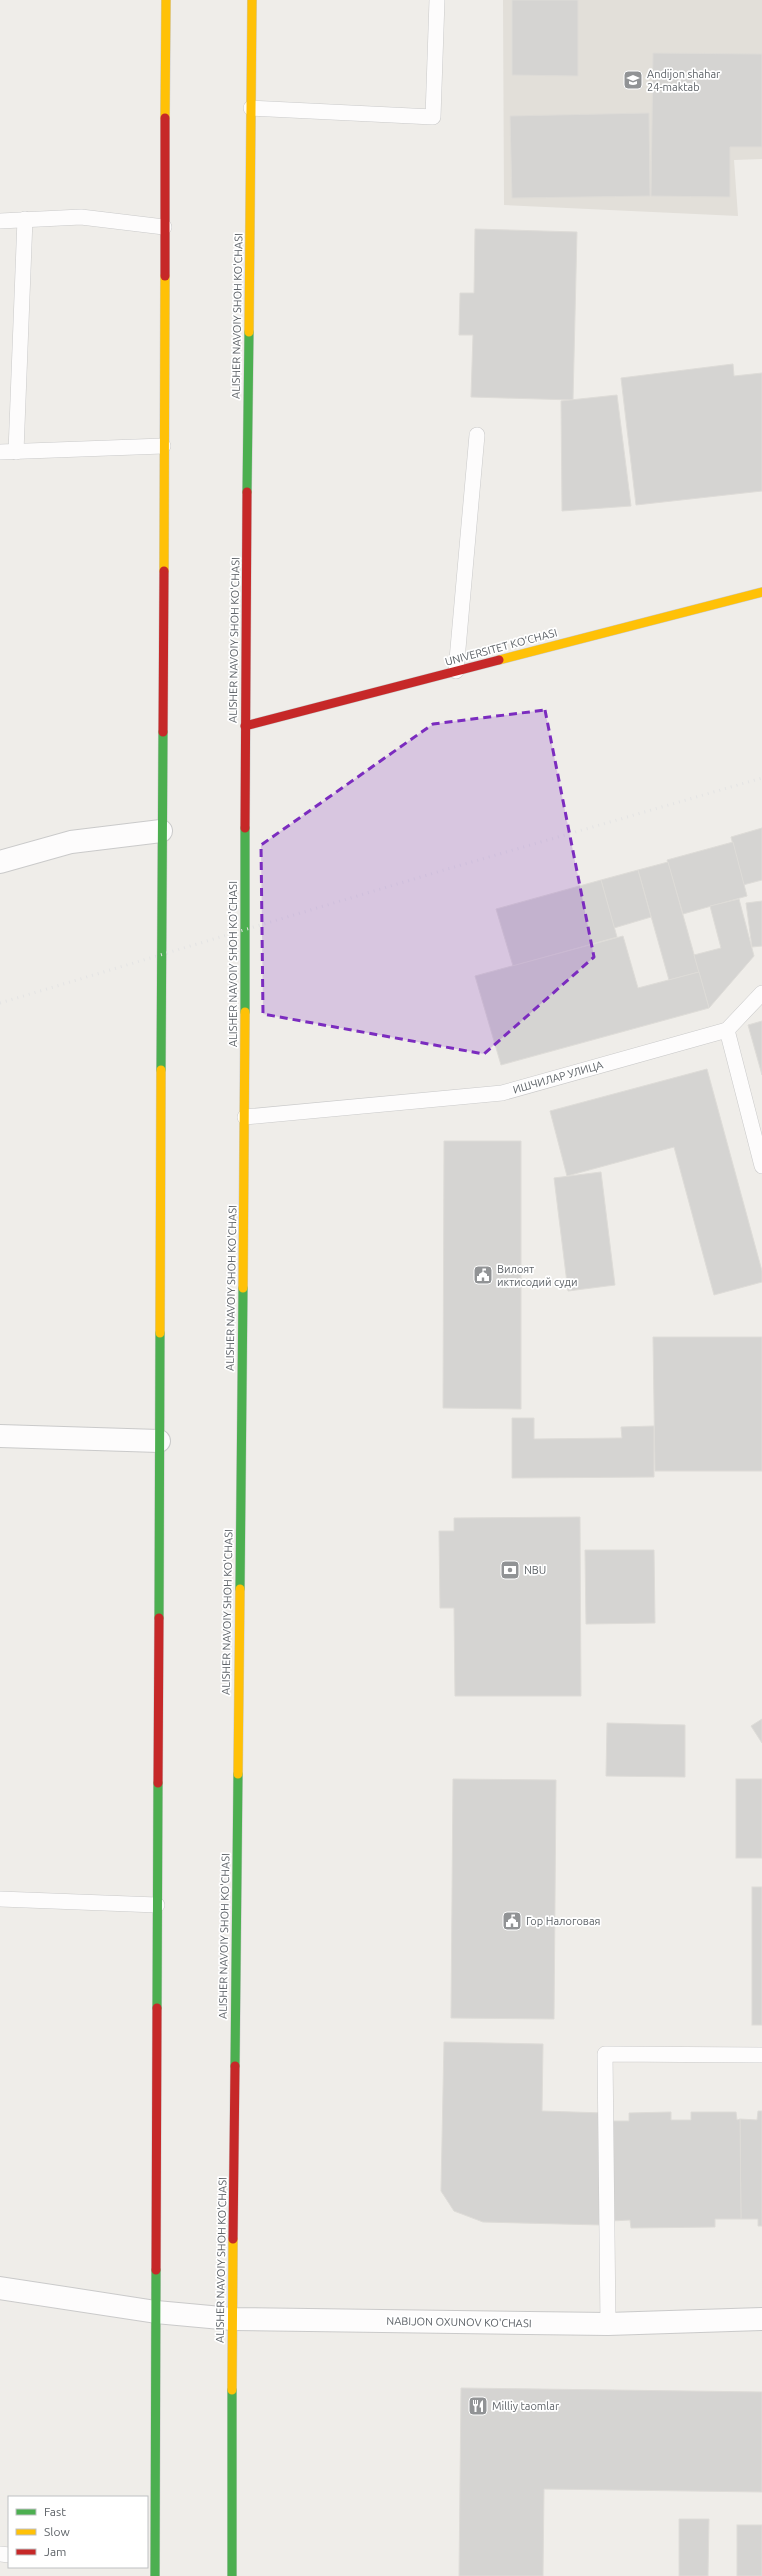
<svg xmlns="http://www.w3.org/2000/svg" width="762" height="2576" font-family="Ubuntu,sans-serif">
<style>
.education{fill:#e2dfd9}
.building{fill:#d5d4d2;stroke:#dedcd8}
.lines{fill:none;stroke-linecap:round;stroke-linejoin:round}
.lane-casing{stroke:#cacaca;stroke-width:16}
.street-casing{stroke:#cacaca;stroke-width:24}
.fast-casing{stroke:#cbcbcb;stroke-width:10}
.slow-casing{stroke:#cbcbcb;stroke-width:10}
.jam-casing{stroke:#cbcbcb;stroke-width:10}
.lane{stroke:#fdfcfc;stroke-width:15}
.street{stroke:#fdfcfc;stroke-width:22}
.fast{stroke:#4caf50;stroke-width:9}
.slow{stroke:#ffc107;stroke-width:9}
.jam{stroke:#c62828;stroke-width:9}
.rail{stroke:#e4e4e4;stroke-width:3;stroke-dasharray:1 5;stroke-linecap:butt}
.marked{fill:#7b2cbf;fill-opacity:0.2;stroke:#7b2cbf;stroke-width:3;stroke-dasharray:8 5;stroke-linejoin:round}
.labels{text-anchor:middle;stroke-width:3.5;stroke-linejoin:round;paint-order:stroke}
.poi-label{font-size:11px;fill:#5e6368;stroke:#fff;text-anchor:start}
.street-label{font-size:11px;fill:#5e6368;stroke:#fff}
</style>
<rect width="100%" height="100%" fill="#efede9"/>
<!-- education -->
<path class="education" d="M503,0H762V159L734,160L738,216L504,205Z"/>
<!-- building -->
<g class="building">
<path d="M512,0H578V76L512,75Z"/>
<path d="M653,53L762,54V147H730V197L651,196Z"/>
<path d="M649,113L650,196L512,198L510,116Z"/>
<path d="M475,229L577,232L573,400L471,397L473,335H459L460,293H474Z"/>
<path d="M733,364L734,376L762,373V491L636,505L621,378Z"/>
<path d="M617,395L631,506L562,511L561,401Z"/>
<path d="M762,828V880L743,885L731,837Z"/>
<path d="M733,842L747,896L683,914L667,860Z"/>
<path d="M668,862L699,972L669,980L638,870Z"/>
<path d="M638,870L651,917L614,928L601,880Z"/>
<path d="M601,880L617,937L513,966L496,909Z"/>
<path d="M739,899L754,956L709,1008L694,955L721,948L710,906Z"/>
<path d="M762,901V946L752,947L746,903Z"/>
<path d="M623,936L638,988L699,972L709,1008L501,1065L475,976Z"/>
<path d="M762,1021V1075L748,1025Z"/>
<path d="M707,1069L762,1271V1282L714,1295L674,1147L567,1176L550,1111Z"/>
<path d="M444,1141H521V1409L443,1408Z"/>
<path d="M601,1172L615,1285L568,1291L554,1178Z"/>
<path d="M653,1337H762V1471H655Z"/>
<path d="M512,1418H534V1439L622,1438L621,1427L654,1426V1477L512,1478Z"/>
<path d="M580,1517L581,1696H455L454,1608H440L439,1531H454V1518Z"/>
<path d="M585,1550H654L655,1623L586,1624Z"/>
<path d="M762,1719V1743L751,1726Z"/>
<path d="M607,1723L685,1725V1777L606,1776Z"/>
<path d="M453,1779L556,1780L554,2019L451,2018Z"/>
<rect x="736" y="1779" width="26" height="79"/>
<rect x="752" y="1887" width="10" height="138"/>
<path d="M444,2042L543,2044L542,2111L603,2113L601,2225L483,2222L454,2211L441,2191Z"/>
<path d="M758,2111H762V2226H758V2219H741L740,2119L757,2120Z"/>
<path d="M671,2112V2120H691V2112H736L737,2120L740,2119L741,2219H715V2227L631,2228L630,2220L610,2221L609,2121H629V2113Z"/>
<path d="M461,2388L762,2392V2492L544,2489L543,2576H459Z"/>
<path d="M679,2519H709L708,2576H679Z"/>
<rect x="737" y="2525" width="25" height="51"/>
</g>
<g class="lines">
<!-- lane casing -->
<g class="lane-casing">
<g id="lane">
<path d="M251,108L433,117L437,0"/>
<path d="M0,221L81,217L164,227"/>
<path d="M0,452L163,446"/>
<path d="M16,452L25,219"/>
<path d="M456,671L477,435"/>
<path d="M727,1030L762,993"/>
<path d="M245,1117L502,1093L727,1030L762,1166"/>
<path d="M0,1899L157,1905"/>
<path d="M608,2324L605,2054L762,2055"/>
<path d="M0,2554L9,2555"/>
</g>
</g>
<!-- street casing -->
<g class="street-casing">
<g id="street">
<path d="M0,862L71,842L161,831"/>
<path d="M0,1436L159,1441"/>
<path d="M0,2288L156,2312L232,2319L608,2324L762,2319"/>
</g>
</g>
<!-- fast casing -->
<g class="fast-casing">
<g id="fast">
<path d="M247,492L249,332"/>
<path d="M245,828V1012"/>
<path d="M161,1070L163,732"/>
<path d="M240,1589L243,1288"/>
<path d="M159,1618L160,1333"/>
<path d="M157,2008L158,1783"/>
<path d="M235,2066L238,1774"/>
<path d="M232,2390V2576"/>
<path d="M155,2576L156,2270"/>
</g>
</g>
<!-- slow casing -->
<g class="slow-casing">
<g id="slow">
<path d="M165,118L166,0"/>
<path d="M249,332L252,0"/>
<path d="M164,571L165,276"/>
<path d="M499,660L762,592"/>
<path d="M243,1288L245,1012"/>
<path d="M160,1333L161,1070"/>
<path d="M238,1774L240,1589"/>
<path d="M232,2390L233,2239"/>
</g>
</g>
<!-- jam casing -->
<g class="jam-casing">
<g id="jam">
<path d="M165,276V118"/>
<path d="M245,726L499,660"/>
<path d="M163,732L164,571"/>
<path d="M245,828L247,492"/>
<path d="M158,1783L159,1618"/>
<path d="M233,2239L235,2066"/>
<path d="M156,2270L157,2008"/>
</g>
</g>
<!-- lane -->
<use href="#lane" class="lane"/>
<!-- street -->
<use href="#street" class="street"/>
<!-- fast -->
<use href="#fast" class="fast"/>
<!-- slow -->
<use href="#slow" class="slow"/>
<!-- jam -->
<use href="#jam" class="jam"/>
<!-- rail -->
<path class="rail" d="M0,1003L444,870L762,778"/>
</g>
<!-- marked area -->
<path class="marked" d="M545,710L594,957L484,1054L263,1014L261,845L433,724Z"/>
<!-- icons -->
<defs>
<g id="school-square" transform="scale(1)"><rect x="-9" y="-9" width="18" height="18" rx="4" fill="#919395" stroke="#fff"/><path d="M0-5L7-2L0 1L-7-2ZM-4 1L0 2.5L4 1V4Q0 6-4 4Z" fill="#fff"/></g>
<g id="civic-square" transform="scale(1)"><rect x="-9" y="-9" width="18" height="18" rx="4" fill="#919395" stroke="#fff"/><path d="M-.6-6.5H3V-4.5H.6V-3L4-1V1h2V6H-6V1h2V-1L-.6-3ZM-1.2 2.5V6h2.4V2.5Z" fill="#fff"/></g>
<g id="bank-square" transform="scale(1)"><rect x="-9" y="-9" width="18" height="18" rx="4" fill="#919395" stroke="#fff"/><path d="M-6-4H6V4H-6ZM0-2.3a2.3 2.3 0 1 0 0 4.6a2.3 2.3 0 1 0 0-4.6Z" fill="#fff"/></g>
<g id="restaurant-square" transform="scale(1)"><rect x="-9" y="-9" width="18" height="18" rx="4" fill="#919395" stroke="#fff"/><path d="M-5-6h1v4h1v-4h1v4h1v-4h1v5L-1.5 .5V6h-2V.5L-5-1ZM5-6V6H3V1.5H1.5Q1.5-4 5-6Z" fill="#fff"/></g>
</defs>
<g fill-rule="evenodd">
<use href="#school-square" x="633" y="80"/>
<use href="#civic-square" x="483" y="1275"/>
<use href="#bank-square" x="510" y="1570"/>
<use href="#civic-square" x="512" y="1921"/>
<use href="#restaurant-square" x="478" y="2406"/>
</g>
<g class="labels">
<!-- poi labels -->
<g class="poi-label">
<text x="647" y="78">Andijon shahar<tspan x="647" dy="13">24-maktab</tspan></text>
<text x="497" y="1273">Вилоят<tspan x="497" dy="13">иктисодий суди</tspan></text>
<text x="524" y="1574">NBU</text>
<text x="526" y="1925">Гор Налоговая</text>
<text x="492" y="2410">Milliy taomlar</text>
</g>
<!-- street labels -->
<g class="street-label">
<text transform="translate(237 316) rotate(-89)" y="4">ALISHER NAVOIY SHOH KO'CHASI</text>
<text transform="translate(234 640) rotate(-89)" y="4">ALISHER NAVOIY SHOH KO'CHASI</text>
<text transform="translate(501 647) rotate(-15)" y="4">UNIVERSITET KО‘CHASI</text>
<text transform="translate(233 964) rotate(-90)" y="4">ALISHER NAVOIY SHOH KO'CHASI</text>
<text transform="translate(558 1077) rotate(-16)" y="4">ИШЧИЛАР УЛИЦА</text>
<text transform="translate(231 1288) rotate(-89)" y="4">ALISHER NAVOIY SHOH KO'CHASI</text>
<text transform="translate(227 1612) rotate(-89)" y="4">ALISHER NAVOIY SHOH KO'CHASI</text>
<text transform="translate(224 1936) rotate(-89)" y="4">ALISHER NAVOIY SHOH KO'CHASI</text>
<text transform="translate(221 2260) rotate(-89)" y="4">ALISHER NAVOIY SHOH KO'CHASI</text>
<text transform="translate(459 2322) rotate(1)" y="4">NABIJON OXUNOV KO'CHASI</text>
</g>
</g>
<!-- legend -->
<rect x="8" y="2496" width="140" height="72" fill="#ffffff" stroke="#bfc1c3"/>
<rect x="16" y="2509" width="20" height="6" fill="#4caf50" stroke="#bfc1c3"/>
<text x="44" y="2516" font-size="12" fill="#5e6368">Fast</text>
<rect x="16" y="2529" width="20" height="6" fill="#ffc107" stroke="#bfc1c3"/>
<text x="44" y="2536" font-size="12" fill="#5e6368">Slow</text>
<rect x="16" y="2549" width="20" height="6" fill="#c62828" stroke="#bfc1c3"/>
<text x="44" y="2556" font-size="12" fill="#5e6368">Jam</text>
</svg>
